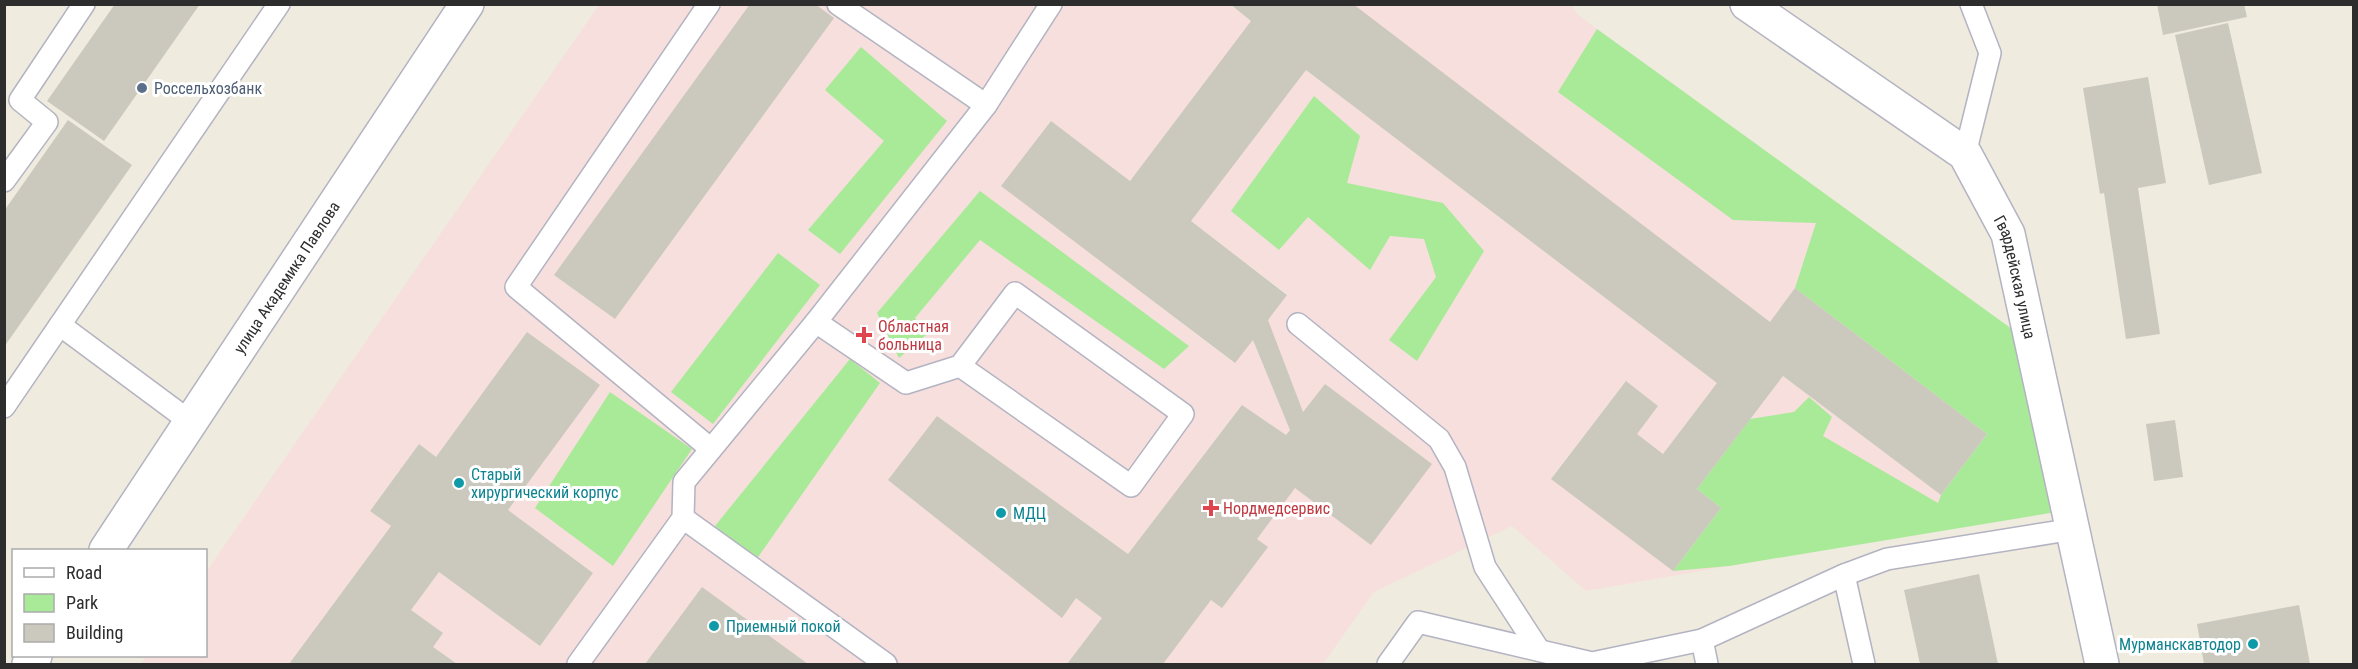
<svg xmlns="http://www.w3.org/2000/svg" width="2358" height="669" font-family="'Roboto Condensed',sans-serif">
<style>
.medical{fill:#f6dfdd}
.green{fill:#a9ea98}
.building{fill:#cbc8be}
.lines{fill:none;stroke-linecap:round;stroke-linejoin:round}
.service-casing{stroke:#b3b3c2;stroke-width:24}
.minor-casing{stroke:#b3b3c2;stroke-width:36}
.tertiary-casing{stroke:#b3b3c2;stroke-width:36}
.service{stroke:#fff;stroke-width:21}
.minor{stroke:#fff;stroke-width:33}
.tertiary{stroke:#fff;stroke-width:33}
.service-dot{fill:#5c6f8a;stroke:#fff;stroke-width:2}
.health-dot{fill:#e0444e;stroke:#fff;stroke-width:2}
.culture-dot{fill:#0f9aa8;stroke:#fff;stroke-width:2}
.labels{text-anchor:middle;stroke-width:6;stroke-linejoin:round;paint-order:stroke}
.service-label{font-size:16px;fill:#4e5e75;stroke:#fff;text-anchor:start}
.street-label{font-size:16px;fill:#2d2d2d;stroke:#fff}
.health-label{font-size:16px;fill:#be3a42;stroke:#fff;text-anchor:start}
.culture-label{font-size:16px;fill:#0d838f;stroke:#fff;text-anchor:start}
</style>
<rect width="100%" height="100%" fill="#f0ebdf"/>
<!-- medical -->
<path class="medical" d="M599,5H750L554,275L615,319L833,19L815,5H1230L1251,21L1130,181L1051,121L1002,186L1234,363L1287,294L1191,221L1306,70L1717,383L1663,454L1637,434L1658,406L1626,381L1551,478L1673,571L1721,508L1697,489L1783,376L1941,495L1987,434L1795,289L1770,322L1353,5H1572L1577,14L1597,29L2023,337L2054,509L1586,591L1512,526L1374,592L1323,664H1163L1211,600L1267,547L1257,539L1325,384L1286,435L1242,405L1128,554L937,416L888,480L1062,617L1076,598L1102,618L1067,664H808L702,587L645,664H420L443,633L411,610L439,572L540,646L593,573L508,510L599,385L527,332L436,457L419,444L370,510L391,526L289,664H141L147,656H206V572Z"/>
<!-- green -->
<g class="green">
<path d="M1597,29L2023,337L2056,512L1729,566L1673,571L1721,508L1697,489L1750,419L1794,412L1809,397L1832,417L1823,436L1938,503L1941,495L1987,434L1795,288L1816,223L1733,220L1558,92Z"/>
<path d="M861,47L947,121L840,254L808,230L884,141L825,90Z"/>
<path d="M1314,96L1360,136L1347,183L1443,203L1484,251L1417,361L1389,340L1436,277L1424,239L1390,236L1370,270L1308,217L1279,250L1231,211Z"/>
<path d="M980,191L1189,346L1164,369L980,240L915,318L926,335L899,358L877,313Z"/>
<path d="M778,253L820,285L713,424L671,392Z"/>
<path d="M850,359L880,383L756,560L715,526Z"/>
<path d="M610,392L692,449L613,566L535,508Z"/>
</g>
<!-- building -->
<g class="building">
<path d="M115,4H200L104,141L47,101Z"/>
<path d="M750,4H815L834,18L615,319L554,275Z"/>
<path d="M1230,4H1353L1770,322L1795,288L1987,434L1941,495L1783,376L1697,489L1721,508L1673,571L1551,479L1626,381L1658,406L1637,434L1663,454L1717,383L1306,70L1191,221L1287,295L1268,320L1303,412L1325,384L1432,464L1371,545L1295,488L1257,539L1268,547L1222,608L1211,600L1163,664H1067L1102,618L1076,598L1062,618L888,480L937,416L1128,554L1242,405L1286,435L1290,430L1253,340L1235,363L1001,186L1051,121L1130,181L1251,21Z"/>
<path d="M2157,4H2244L2247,17L2163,35Z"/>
<path d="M2228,23L2262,173L2209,185L2175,35Z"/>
<path d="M2148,77L2166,183L2138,188L2160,334L2126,339L2104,193L2100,194L2083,88Z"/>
<path d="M68,120L132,165L4,347V211Z"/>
<path d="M527,332L600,385L508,510L593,573L540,646L439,572L411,610L443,633L433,647L457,664H289L391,526L370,511L419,444L436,457Z"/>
<path d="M2175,420L2183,477L2154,481L2146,424Z"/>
<path d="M1979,574L1998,664H1920L1904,590Z"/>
<path d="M702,587L808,664H645Z"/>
<path d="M2299,605L2310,664H2204L2197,624Z"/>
</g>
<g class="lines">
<!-- service casing -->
<g class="service-casing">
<g id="service">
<path d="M709,4L516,287L711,449"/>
<path d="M838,4L986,105"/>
<path d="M1965,154L1990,53L1971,4"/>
<path d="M4,181L47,122L20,100L84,4"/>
<path d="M816,322L906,383L960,366L1131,486L1183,414L1015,293L960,366"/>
<path d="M1298,324L1439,439L1455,467L1485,567L1539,650"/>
<path d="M60,325L192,423"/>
<path d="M4,407L279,4"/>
<path d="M683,518L886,664"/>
<path d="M1844,575L1864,664"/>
<path d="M1702,640L1707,664"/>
<path d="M578,664L683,518L684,482L816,322L986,105L1051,4"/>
<path d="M1388,664L1418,622L1592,663L1702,640L1844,575L1887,559L2074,529"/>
</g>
</g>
<!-- minor casing -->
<g class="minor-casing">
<g id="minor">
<path id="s1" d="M1747,4L1965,154L2008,234L2102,664"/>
</g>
</g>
<!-- tertiary casing -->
<g class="tertiary-casing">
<g id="tertiary">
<path id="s2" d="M106,550L467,4"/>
<path d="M29,664L35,656"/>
</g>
</g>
<!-- service -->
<use href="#service" class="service"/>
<!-- minor -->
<use href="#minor" class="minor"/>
<!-- tertiary -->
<use href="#tertiary" class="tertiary"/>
</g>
<!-- markers -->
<circle class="service-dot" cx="142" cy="88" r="6"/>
<g class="health-dot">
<path d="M861 326h6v6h6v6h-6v6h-6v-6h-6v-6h6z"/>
<path d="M1208 499h6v6h6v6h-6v6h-6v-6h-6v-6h6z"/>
</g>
<g class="culture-dot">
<circle cx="459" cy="483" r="6"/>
<circle cx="1001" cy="513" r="6"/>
<circle cx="714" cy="626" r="6"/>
<circle cx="2253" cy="644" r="6"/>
</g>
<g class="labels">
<!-- service labels -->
<g class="service-label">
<text x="154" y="94">Россельхозбанк</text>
</g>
<!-- street labels -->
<g class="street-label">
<text dy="6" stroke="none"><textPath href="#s1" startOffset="399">Гвардейская улица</textPath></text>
<text dy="6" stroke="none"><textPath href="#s2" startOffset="327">улица Академика Павлова</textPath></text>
</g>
<!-- health labels -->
<g class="health-label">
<text x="878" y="332">Областная<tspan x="878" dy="18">больница</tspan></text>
<text x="1223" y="514">Нордмедсервис</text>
</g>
<!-- culture labels -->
<g class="culture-label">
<text x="471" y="480">Старый<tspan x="471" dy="18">хирургический корпус</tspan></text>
<text x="1013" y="519">МДЦ</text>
<text x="726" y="632">Приемный покой</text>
<text x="2241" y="650" text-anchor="end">Мурманскавтодор</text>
</g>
</g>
<!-- border -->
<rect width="2358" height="669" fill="none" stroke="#2d2d2d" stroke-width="12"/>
<!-- legend -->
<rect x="12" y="549" width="195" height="108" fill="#ffffff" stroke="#ababab" stroke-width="1.5"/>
<rect x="24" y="568" width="30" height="9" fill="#ffffff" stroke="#ababab" stroke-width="1.5"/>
<text x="66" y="579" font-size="18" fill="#2d2d2d">Road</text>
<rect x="24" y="594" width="30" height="18" fill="#a9ea98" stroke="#ababab" stroke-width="1.5"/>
<text x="66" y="609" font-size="18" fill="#2d2d2d">Park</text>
<rect x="24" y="624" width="30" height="18" fill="#cbc8be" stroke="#ababab" stroke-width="1.5"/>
<text x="66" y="639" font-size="18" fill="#2d2d2d">Building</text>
</svg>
